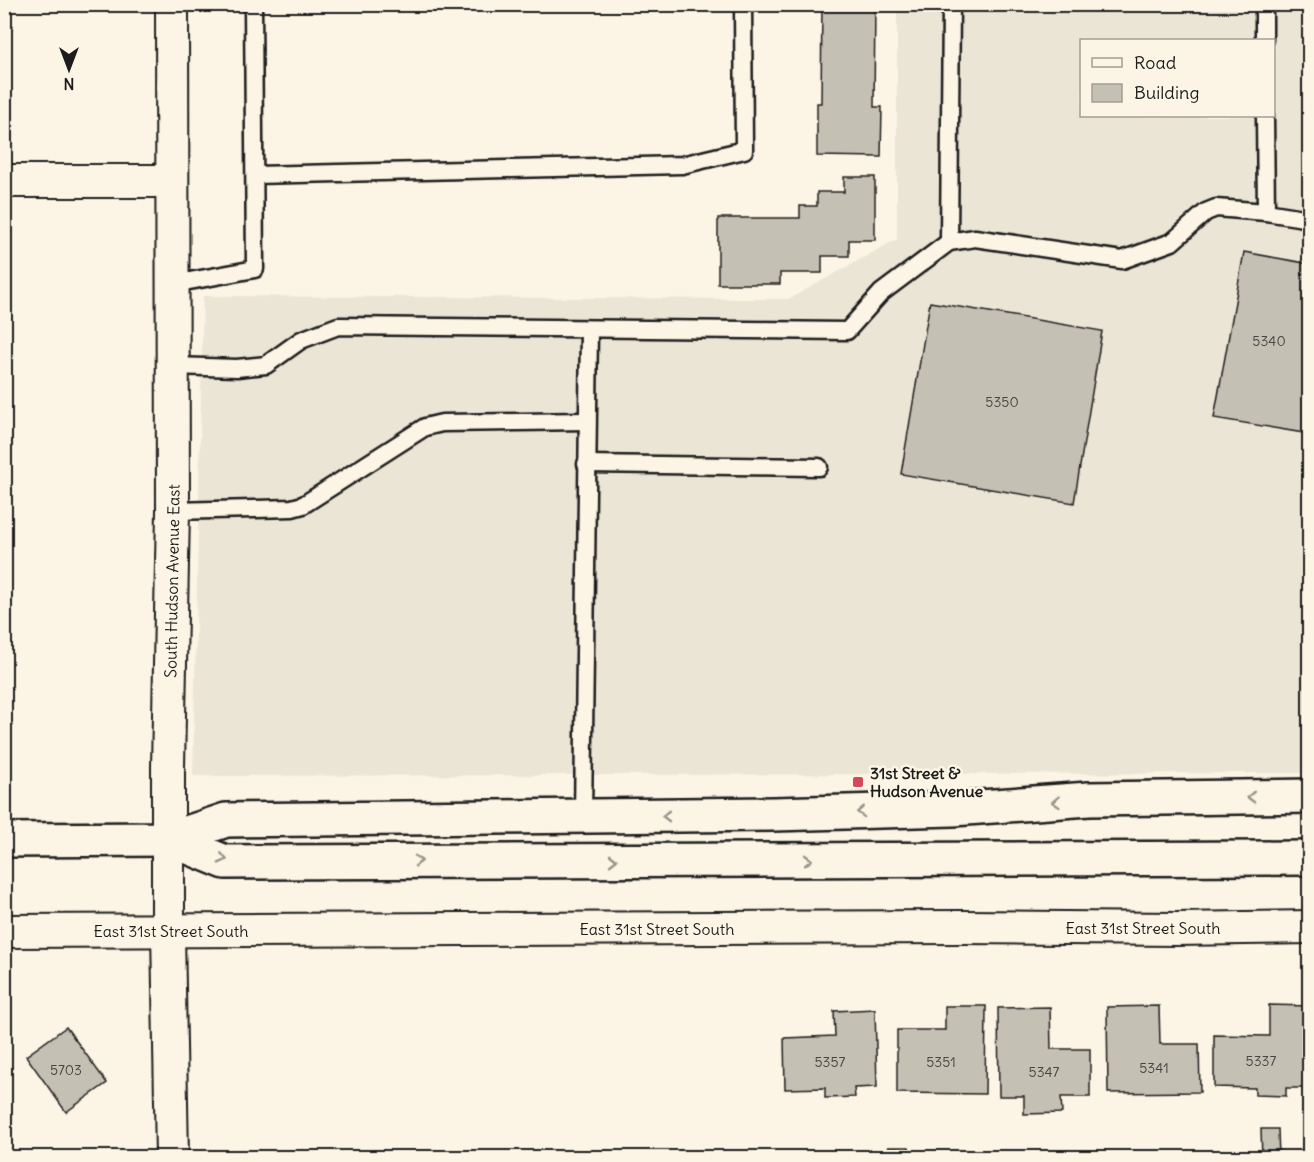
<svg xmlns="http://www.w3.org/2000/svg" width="1314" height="1162" font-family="Delius,sans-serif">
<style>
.built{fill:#ebe5d6;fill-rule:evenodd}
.building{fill:#c4c0b3;stroke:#1c1c1c;stroke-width:1.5}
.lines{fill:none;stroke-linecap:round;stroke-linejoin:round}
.lane-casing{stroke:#1c1c1c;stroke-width:21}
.street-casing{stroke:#1c1c1c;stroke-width:36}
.secondary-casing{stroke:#1c1c1c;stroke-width:38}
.lane{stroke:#fcf5e5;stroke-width:16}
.street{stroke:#fcf5e5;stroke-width:32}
.secondary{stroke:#fcf5e5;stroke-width:33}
.oneway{stroke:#97938b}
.poi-dot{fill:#d1495b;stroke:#fcf5e5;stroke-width:2}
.labels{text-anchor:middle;stroke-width:5;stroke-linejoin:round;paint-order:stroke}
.number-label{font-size:14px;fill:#464542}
.street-label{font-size:16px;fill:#1c1c1c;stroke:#fcf5e5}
.poi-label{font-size:16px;font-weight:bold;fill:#1c1c1c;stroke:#fcf5e5;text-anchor:start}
</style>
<rect width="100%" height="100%" fill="#fcf5e5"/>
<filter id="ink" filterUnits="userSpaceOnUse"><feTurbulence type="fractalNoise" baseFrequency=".0167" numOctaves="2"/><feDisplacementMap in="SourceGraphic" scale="12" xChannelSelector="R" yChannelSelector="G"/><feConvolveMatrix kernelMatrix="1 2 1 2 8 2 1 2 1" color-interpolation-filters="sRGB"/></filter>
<g filter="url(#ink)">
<!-- built -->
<path class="built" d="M897,5H1309V773L193,776L203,296L789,299L897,239ZM1082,40H1274V116H1082Z"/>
<!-- building -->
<g class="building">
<path d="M822,4H875L874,107H882L881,157L817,156V103H821Z"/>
<path d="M844,177H875V240H849V256H822V273H780V284H718V218H800V206H817V192H844Z"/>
<path d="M1244,252L1310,264V434L1214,418Z"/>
<path d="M930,302L1102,331L1074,503L901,474Z"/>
<path d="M1269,1005L1309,1006L1308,1088H1286V1096L1255,1095V1088L1214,1087V1035L1269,1036Z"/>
<path d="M945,1006H986L985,1094L897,1093V1030H945Z"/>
<path d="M1159,1006L1160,1044H1199L1200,1092L1108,1093L1107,1007Z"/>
<path d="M1050,1007L1051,1049H1090V1097H1061L1062,1113L1024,1114V1096H999L998,1008Z"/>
<path d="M875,1009L877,1087L854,1088L855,1097L825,1098V1088L785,1089L784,1038L835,1036L834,1011Z"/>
<path d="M66,1027L107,1083L66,1112L26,1056Z"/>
<path d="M1261,1129H1278L1279,1158H1262Z"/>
<path d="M888,1147H909L910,1158H889Z"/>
</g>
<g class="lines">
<!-- lane casing -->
<g class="lane-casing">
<g id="lane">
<path d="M1264,4V40"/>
<path d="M1265,116L1266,212"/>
<path d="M255,175L682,165L744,150L743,4"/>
<path d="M949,242L951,4"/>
<path d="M173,284L255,269L253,4"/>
<path d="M173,366L237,368L266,365L301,340L338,326L847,331L881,293L949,242L975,238L1122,260L1172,242L1206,212L1216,208L1266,212L1310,219"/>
<path d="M586,464L819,467"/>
<path d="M173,511L292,508L303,505L425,427L442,423L587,421"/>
<path d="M583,817L589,329"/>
</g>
</g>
<!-- street casing -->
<g class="street-casing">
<g id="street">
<path d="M4,181H172"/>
<path d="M4,931L962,927L1176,929L1310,927"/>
<path d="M172,1158L168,931V767L173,511L172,4"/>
</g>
</g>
<!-- secondary casing -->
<g class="secondary-casing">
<g id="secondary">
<path d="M169,839L225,862L1310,858"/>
<path d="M4,840L169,839L226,820L774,814L953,809L1089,799L1310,796"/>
</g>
</g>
<!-- lane -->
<use href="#lane" class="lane"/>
<!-- street -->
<use href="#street" class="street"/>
<!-- secondary -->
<use href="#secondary" class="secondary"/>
</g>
<!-- one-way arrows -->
<defs><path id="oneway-chevron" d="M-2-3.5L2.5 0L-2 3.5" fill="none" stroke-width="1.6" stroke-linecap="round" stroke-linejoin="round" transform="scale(1.5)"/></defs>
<g class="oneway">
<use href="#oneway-chevron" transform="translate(1251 797) rotate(179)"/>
<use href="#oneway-chevron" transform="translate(1056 802) rotate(176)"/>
<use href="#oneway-chevron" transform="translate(861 812) rotate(178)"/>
<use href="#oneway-chevron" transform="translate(666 816) rotate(179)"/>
<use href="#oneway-chevron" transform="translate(223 859) rotate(13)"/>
<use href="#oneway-chevron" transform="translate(613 860)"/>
<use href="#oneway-chevron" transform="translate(808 860)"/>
<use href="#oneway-chevron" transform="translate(418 861)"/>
</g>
</g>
<!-- markers -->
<rect class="poi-dot" x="852" y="776" width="12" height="12" rx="3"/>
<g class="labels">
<!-- number labels -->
<g class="number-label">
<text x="1269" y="346">5340</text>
<text x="1002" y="407">5350</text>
<text x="1261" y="1066">5337</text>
<text x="830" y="1067">5357</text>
<text x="941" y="1067">5351</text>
<text x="1154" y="1073">5341</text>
<text x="66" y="1075">5703</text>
<text x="1044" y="1077">5347</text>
</g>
<!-- street labels -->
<g class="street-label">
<text transform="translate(172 581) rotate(-89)" y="6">South Hudson Avenue East</text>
<text x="1143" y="934">East 31st Street South</text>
<text x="657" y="935">East 31st Street South</text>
<text x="171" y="937">East 31st Street South</text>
</g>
<!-- poi labels -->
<g class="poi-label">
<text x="870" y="779">31st Street &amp;<tspan x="870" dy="18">Hudson Avenue</tspan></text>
</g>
</g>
<!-- margin -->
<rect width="1314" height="1162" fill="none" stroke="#fcf5e5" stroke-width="24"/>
<rect x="12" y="12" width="1290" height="1138" fill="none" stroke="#1c1c1c" stroke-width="2" filter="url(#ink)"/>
<!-- legend -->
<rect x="1080" y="39" width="195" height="78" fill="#fcf5e5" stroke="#a29e95" stroke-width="1.5"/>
<rect x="1092" y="58" width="30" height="9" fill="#fcf5e5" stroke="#a29e95" stroke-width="1.5"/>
<text x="1134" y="69" font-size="18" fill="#1c1c1c">Road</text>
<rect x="1092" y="84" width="30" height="18" fill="#c4c0b3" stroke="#a29e95" stroke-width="1.5"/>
<text x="1134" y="99" font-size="18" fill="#1c1c1c">Building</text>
<!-- north arrow -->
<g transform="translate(69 69) rotate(180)" stroke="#fcf5e5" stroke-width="4.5" paint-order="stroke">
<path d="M0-4.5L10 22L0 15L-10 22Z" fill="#1c1c1c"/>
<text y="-9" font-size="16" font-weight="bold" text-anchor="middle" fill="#1c1c1c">N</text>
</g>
</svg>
